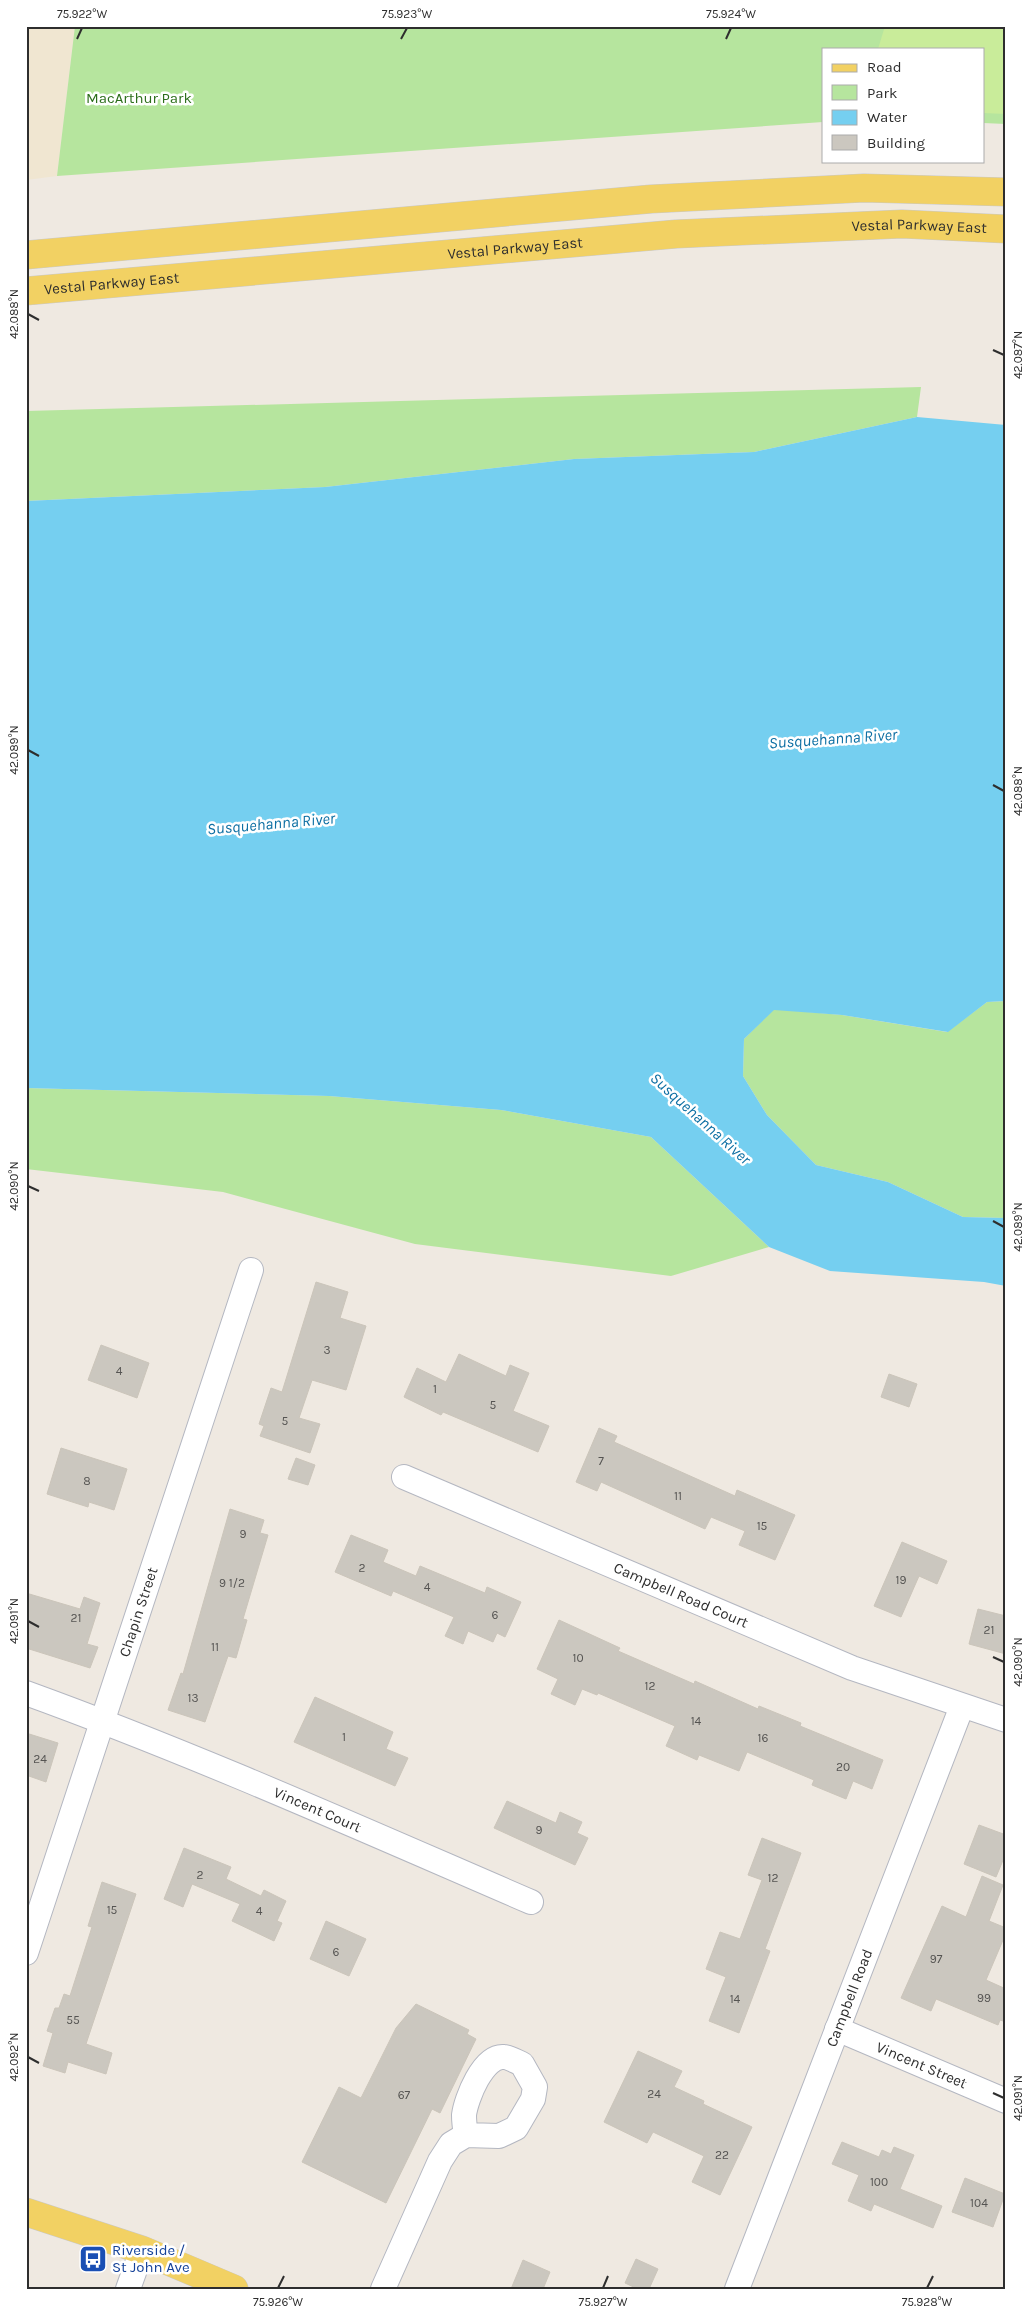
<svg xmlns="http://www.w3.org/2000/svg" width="1032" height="2315" font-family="Karla,sans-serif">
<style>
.education{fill:#f0e6d1}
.green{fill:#b6e59e}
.pitch{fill:#c9ec9a}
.water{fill:#75cff0}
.building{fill:#cbc7bf;stroke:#cbc5ba}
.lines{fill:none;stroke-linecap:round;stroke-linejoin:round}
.minor-casing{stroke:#b4b7c1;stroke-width:26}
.major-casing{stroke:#c9c9c9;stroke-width:29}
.minor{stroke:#fff;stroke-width:24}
.major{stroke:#f2d163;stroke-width:28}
.ticks{fill:none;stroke:#2e2e2e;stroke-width:2}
.labels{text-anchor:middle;stroke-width:5;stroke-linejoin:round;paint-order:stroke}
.number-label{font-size:12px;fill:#555452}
.park-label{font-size:15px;fill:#2c6e1b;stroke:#fff}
.street-label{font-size:15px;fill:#2e2e2e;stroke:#fff}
.transit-label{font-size:15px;fill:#164399;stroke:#fff;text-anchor:start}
.water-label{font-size:16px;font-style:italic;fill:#0d6fa3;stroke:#fff}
.neatline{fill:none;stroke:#2e2e2e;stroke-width:2}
.ticks-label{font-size:12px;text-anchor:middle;fill:#2e2e2e}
</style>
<rect width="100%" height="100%" fill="#efe9e1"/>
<!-- education -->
<path class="education" d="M26,26H75L57,176L26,180Z"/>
<!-- green -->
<g class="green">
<path d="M75,26H1006V124L983,123V49H823V122L57,176Z"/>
<path d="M921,387L917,417L754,452L574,459L325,487L26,501V411Z"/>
<path d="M1006,1001V1218L963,1217L888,1182L816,1165L767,1115L743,1076L744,1039L774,1009L842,1015L947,1032L987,1002Z"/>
<path d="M26,1088L329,1096L501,1110L651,1137L769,1247L671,1276L415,1244L223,1192L26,1169Z"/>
</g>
<!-- pitch -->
<path class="pitch" d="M885,26H1006V114L983,113V49H878Z"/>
<!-- water -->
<path class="water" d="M917,417L1006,425V1001L987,1002L948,1032L842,1015L774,1010L744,1039L743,1076L767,1115L816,1165L888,1182L963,1217L1006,1218V1286L984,1282L830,1271L769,1247L651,1137L501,1110L329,1096L26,1088V501L325,487L574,459L754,452Z"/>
<!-- building -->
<g class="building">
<path d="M316,1282L348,1292L340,1318L366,1326L346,1390L312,1380L299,1418L320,1424L310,1453L260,1436L264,1426L259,1424L271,1388L282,1392Z"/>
<path d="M101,1345L149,1363L137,1398L88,1380Z"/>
<path d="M459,1354L506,1376L510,1365L529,1373L513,1411L549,1426L538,1452L443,1412L441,1415L404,1397L417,1368L446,1382Z"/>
<path d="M889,1374L917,1384L909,1407L881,1397Z"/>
<path d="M599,1428L617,1436L614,1442L735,1496L737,1490L795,1515L775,1560L739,1545L745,1531L711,1517L705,1529L601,1482L597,1491L576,1482Z"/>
<path d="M61,1448L127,1469L114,1510L89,1502L88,1507L47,1494Z"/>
<path d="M296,1458L315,1465L308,1485L288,1479Z"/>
<path d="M230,1509L264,1520L260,1533L268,1535L243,1619L247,1620L236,1658L228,1656L205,1722L168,1710L181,1673L183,1674Z"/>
<path d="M351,1535L388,1550L383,1562L416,1576L420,1566L485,1593L487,1587L521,1602L505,1637L497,1633L493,1642L468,1631L463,1644L445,1636L454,1617L393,1591L391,1596L335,1572Z"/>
<path d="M902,1542L947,1561L937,1584L919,1576L901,1617L874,1606Z"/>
<path d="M26,1593L80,1609L84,1597L100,1603L87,1644L98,1647L90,1668L26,1648Z"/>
<path d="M978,1609L1006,1616V1654L969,1644Z"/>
<path d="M559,1620L620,1648L618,1651L694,1684L695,1681L758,1709L759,1706L801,1723L800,1726L883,1760L872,1789L853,1781L846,1799L812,1785L814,1780L747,1752L739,1771L699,1755L697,1760L666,1746L675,1726L598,1693L597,1695L582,1689L575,1705L551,1694L558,1679L537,1669Z"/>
<path d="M315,1697L393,1732L386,1749L408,1758L395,1786L294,1742Z"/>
<path d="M26,1733L58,1743L46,1782L26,1775Z"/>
<path d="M507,1801L556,1823L560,1812L582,1822L577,1833L588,1838L575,1865L494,1828Z"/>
<path d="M979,1825L1006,1835V1853L996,1877L964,1864Z"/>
<path d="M762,1838L801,1853L765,1949L770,1951L739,2033L709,2021L726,1977L706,1969L720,1932L740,1939L762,1880L748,1875Z"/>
<path d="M184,1848L231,1867L226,1879L261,1896L264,1890L286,1901L277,1921L282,1923L274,1941L232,1921L240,1904L192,1884L183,1907L164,1899Z"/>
<path d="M982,1876L1003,1885L989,1921L1006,1928V1933L986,1980L1006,1989V2022L1000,2020L998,2025L936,1999L931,2011L901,1998L942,1906L966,1917Z"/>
<path d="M102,1882L136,1894L86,2044L112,2053L106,2074L68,2062L65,2073L43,2066L53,2033L47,2031L55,2008H59L64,1994L70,1996L92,1927L88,1926Z"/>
<path d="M326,1921L366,1939L349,1976L310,1959Z"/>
<path d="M416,2004L469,2030L467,2034L476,2039L440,2113L432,2109L386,2203L302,2162L339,2087L361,2098L396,2028Z"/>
<path d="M638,2051L682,2071L674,2087L704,2101L703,2104L752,2127L720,2195L692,2182L704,2156L653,2132L647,2143L604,2122Z"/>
<path d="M842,2142L879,2157L882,2150L891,2154L894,2147L914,2155L900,2189L942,2206L933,2228L874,2204L871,2211L848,2201L859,2175L832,2164Z"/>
<path d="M965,2178L1005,2194L993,2227L952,2212Z"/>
<path d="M636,2259L658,2269L649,2289H638L625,2283Z"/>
<path d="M523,2260L550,2272L543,2289H511Z"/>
</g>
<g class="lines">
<!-- minor casing -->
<g class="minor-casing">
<g id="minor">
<path id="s1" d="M404,1477L852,1668L1006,1720"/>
<path id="s2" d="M26,1693C197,1755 364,1830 531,1902"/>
<path id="s3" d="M26,1953L251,1270"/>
<path id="s4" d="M837,2029L1006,2101"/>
<path d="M128,2289L142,2250"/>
<path d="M383,2289L440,2161L451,2144L466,2135L499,2136L516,2128L533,2099L535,2087L522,2064C517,2062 509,2057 504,2057C483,2055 466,2099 464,2115C464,2122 465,2129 466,2135"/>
<path id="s5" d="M737,2289L962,1706"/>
</g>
</g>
<!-- major casing -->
<g class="major-casing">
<g id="major">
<path d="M26,255L651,199L864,188L1006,192"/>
<path id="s6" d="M26,291L676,234L902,224L1006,229"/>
<path d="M26,2212L142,2250L234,2289"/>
</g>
</g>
<!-- minor -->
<use href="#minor" class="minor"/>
<!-- major -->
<use href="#major" class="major"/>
</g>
<!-- ticks -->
<path class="ticks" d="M77,39L82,28M401,39L407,28M726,39L731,28M28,314L39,320M993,350L1004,355M28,750L39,756M993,785L1004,791M28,1186L39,1191M993,1221L1004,1227M28,1621L39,1627M993,1657L1004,1662M28,2057L39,2063M993,2093L1004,2098M278,2288L284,2276M603,2288L608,2276M927,2288L933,2276"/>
<!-- icons -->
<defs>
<g id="bus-square" transform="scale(1.4375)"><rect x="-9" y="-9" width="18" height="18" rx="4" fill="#1a4fb4" stroke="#fff"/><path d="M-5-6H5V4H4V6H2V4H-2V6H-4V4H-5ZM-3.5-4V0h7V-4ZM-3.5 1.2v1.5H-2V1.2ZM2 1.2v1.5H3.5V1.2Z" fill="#fff"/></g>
</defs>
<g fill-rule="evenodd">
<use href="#bus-square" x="93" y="2259"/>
</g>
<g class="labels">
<!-- number labels -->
<g class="number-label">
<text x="327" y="1354">3</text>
<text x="119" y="1375">4</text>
<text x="435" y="1393">1</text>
<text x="493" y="1409">5</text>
<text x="285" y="1425">5</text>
<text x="601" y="1465">7</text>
<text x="87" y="1485">8</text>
<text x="678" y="1500">11</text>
<text x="762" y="1530">15</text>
<text x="243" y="1538">9</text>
<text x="362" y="1572">2</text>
<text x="901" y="1584">19</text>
<text x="232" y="1587">9 1/2</text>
<text x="427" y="1591">4</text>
<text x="495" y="1619">6</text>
<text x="76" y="1622">21</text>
<text x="989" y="1634">21</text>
<text x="215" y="1651">11</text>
<text x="578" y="1662">10</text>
<text x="650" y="1690">12</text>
<text x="193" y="1702">13</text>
<text x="696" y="1725">14</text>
<text x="344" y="1741">1</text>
<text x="763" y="1742">16</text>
<text x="40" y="1763">24</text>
<text x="843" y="1771">20</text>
<text x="539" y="1834">9</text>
<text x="200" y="1879">2</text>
<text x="773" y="1882">12</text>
<text x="112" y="1914">15</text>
<text x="259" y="1915">4</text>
<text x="336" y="1956">6</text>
<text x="936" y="1963">97</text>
<text x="984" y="2002">99</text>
<text x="735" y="2003">14</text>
<text x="73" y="2024">55</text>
<text x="654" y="2098">24</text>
<text x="404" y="2099">67</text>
<text x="722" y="2159">22</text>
<text x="879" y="2186">100</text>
<text x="979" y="2207">104</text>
</g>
<!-- park labels -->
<g class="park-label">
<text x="139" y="103">MacArthur Park</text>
</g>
<!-- street labels -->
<g class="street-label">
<text dy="5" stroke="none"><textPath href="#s6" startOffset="896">Vestal Parkway East</textPath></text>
<text dy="5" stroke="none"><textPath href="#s6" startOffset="491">Vestal Parkway East</textPath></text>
<text dy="5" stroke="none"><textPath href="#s6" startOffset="86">Vestal Parkway East</textPath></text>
<text dy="5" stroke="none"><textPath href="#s1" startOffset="301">Campbell Road Court</textPath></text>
<text dy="5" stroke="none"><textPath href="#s3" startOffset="359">Chapin Street</textPath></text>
<text dy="5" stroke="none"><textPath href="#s2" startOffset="314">Vincent Court</textPath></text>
<text dy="5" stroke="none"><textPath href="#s5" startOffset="312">Campbell Road</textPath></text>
<text dy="5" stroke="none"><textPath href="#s4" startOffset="92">Vincent Street</textPath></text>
</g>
<!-- transit labels -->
<g class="transit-label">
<text x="112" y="2255">Riverside /<tspan x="112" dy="17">St John Ave</tspan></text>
</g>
<!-- water labels -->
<g class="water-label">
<text transform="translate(833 738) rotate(-4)" y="6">Susquehanna River</text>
<text transform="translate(271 823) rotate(-5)" y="6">Susquehanna River</text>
<text transform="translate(701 1118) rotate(42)" y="6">Susquehanna River</text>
</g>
</g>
<!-- border -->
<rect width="1032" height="2315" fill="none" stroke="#ffffff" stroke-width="55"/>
<!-- legend -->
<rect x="822" y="48" width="162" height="115" fill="#ffffff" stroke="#ababab"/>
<rect x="832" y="64" width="25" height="8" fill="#f2d163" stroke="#ababab"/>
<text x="867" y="72" font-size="15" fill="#2e2e2e">Road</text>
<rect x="832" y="85" width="25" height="15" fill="#b6e59e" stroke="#ababab"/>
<text x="867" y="98" font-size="15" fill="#2e2e2e">Park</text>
<rect x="832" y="110" width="25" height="15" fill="#75cff0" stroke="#ababab"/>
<text x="867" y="122" font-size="15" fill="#2e2e2e">Water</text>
<rect x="832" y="135" width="25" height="15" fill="#cbc7bf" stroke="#ababab"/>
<text x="867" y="148" font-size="15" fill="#2e2e2e">Building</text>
<rect x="28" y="28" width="976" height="2260" class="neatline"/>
<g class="ticks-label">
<text x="82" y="18">75.922°W</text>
<text x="407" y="18">75.923°W</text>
<text x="731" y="18">75.924°W</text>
<text transform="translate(14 314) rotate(-90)" y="4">42.088°N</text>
<text transform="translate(1018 355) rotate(-90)" y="4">42.087°N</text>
<text transform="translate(14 750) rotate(-90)" y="4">42.089°N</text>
<text transform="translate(1018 791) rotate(-90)" y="4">42.088°N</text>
<text transform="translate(14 1186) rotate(-90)" y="4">42.090°N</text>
<text transform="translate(1018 1227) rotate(-90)" y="4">42.089°N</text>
<text transform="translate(14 1621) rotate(-90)" y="4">42.091°N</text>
<text transform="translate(1018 1662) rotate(-90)" y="4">42.090°N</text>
<text transform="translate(14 2057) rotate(-90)" y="4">42.092°N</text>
<text transform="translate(1018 2098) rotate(-90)" y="4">42.091°N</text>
<text x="278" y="2306">75.926°W</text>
<text x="603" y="2306">75.927°W</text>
<text x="927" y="2306">75.928°W</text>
</g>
</svg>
